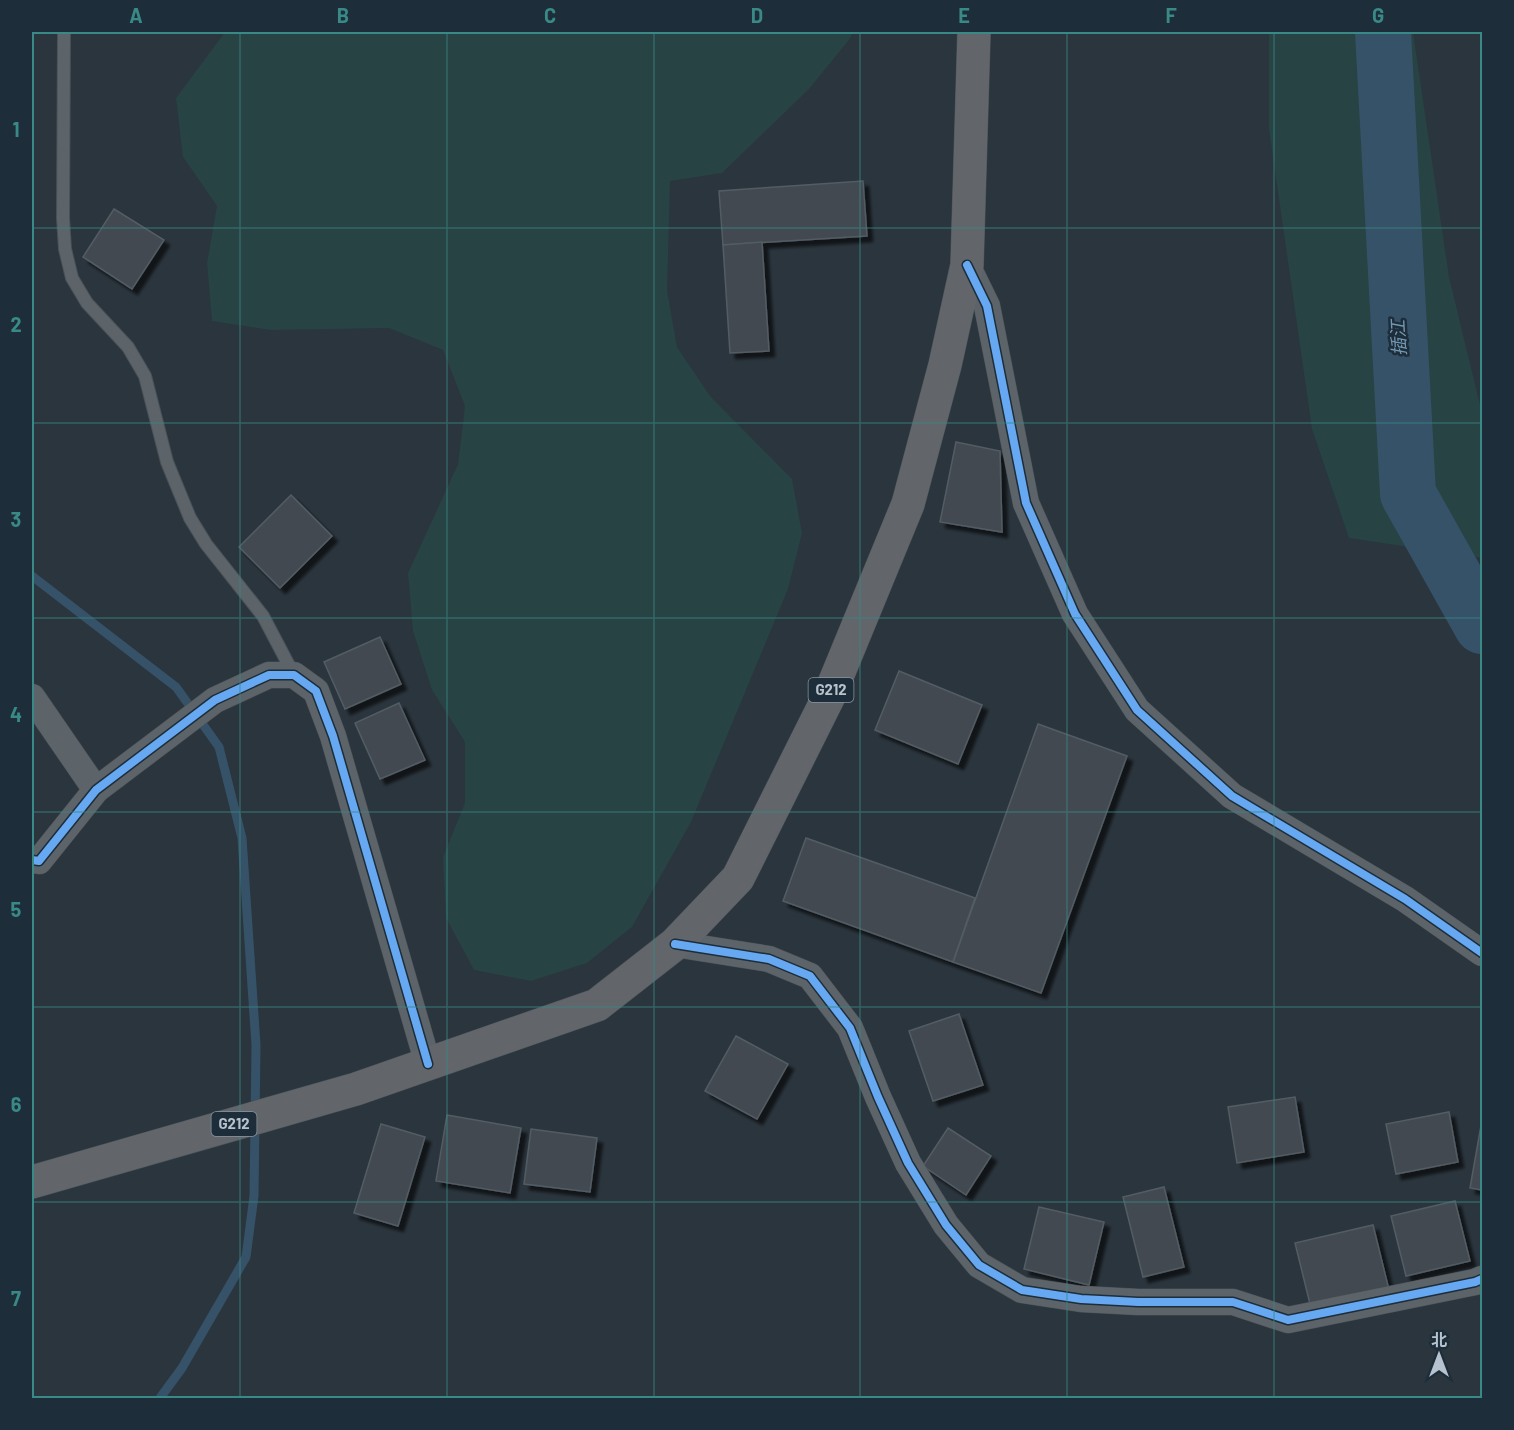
<svg xmlns="http://www.w3.org/2000/svg" width="1514" height="1430" font-family="Barlow,'Noto Sans SC',sans-serif">
<style>
.green{fill:#274343}
.lines{fill:none;stroke-linecap:round;stroke-linejoin:round}
.stream{stroke:#365268;stroke-width:9}
.river{stroke:#365268;stroke-width:56}
.building{fill:#424a51;stroke:#535c64;stroke-width:1.5;filter:url(#shadow)}
.lane-casing{stroke:#4a5157;stroke-width:14}
.street-casing{stroke:#4a5157;stroke-width:27}
.highway-casing{stroke:#485158;stroke-width:34}
.lane{stroke:#5c646a;stroke-width:12}
.street{stroke:#5c646a;stroke-width:26}
.highway{stroke:#62666a;stroke-width:33}
.cycleway-casing{stroke:#1d2d39;stroke-width:11}
.cycleway{stroke:#66a8f1;stroke-width:8}
.grid{fill:none;stroke:#398986;stroke-width:1.5;stroke-opacity:0.55}
.labels{text-anchor:middle;stroke-width:5;stroke-linejoin:round;paint-order:stroke}
.shield{fill:#1d2d39;stroke:#8895a1;stroke-width:1.5}
.shield-label{font-size:15px;font-weight:bold;fill:#b6c2cd}
.water-label{font-size:18px;font-style:italic;fill:#7398b3;stroke:#1d2d39}
.neatline{fill:none;stroke:#398986;stroke-width:2}
.grid-label{font-size:20px;text-anchor:middle;font-weight:bold;fill:#398986}
</style>
<defs>
<filter id="shadow"><feDropShadow dx="5.5" dy="5.5" stdDeviation="1.5" flood-color="#0009"/></filter>
</defs>
<rect width="100%" height="100%" fill="#2b353d"/>
<!-- green -->
<g class="green">
<path d="M225,32H853L849,40L809,89L722,173L670,181L667,291L677,347L710,396L792,479L802,533L788,589L691,822L632,927L587,963L531,981L474,970L446,918L443,857L465,803V742L432,690L413,631L408,573L458,464L465,406L443,350L389,328L271,330L212,321L207,263L217,206L183,157L176,98Z"/>
<path d="M1269,32H1413L1449,277L1482,413V558L1349,538L1312,429L1269,129Z"/>
</g>
<g class="lines">
<!-- stream -->
<path class="stream" d="M32,576L176,687L219,747L242,838L256,1045L254,1196L246,1257L182,1368L160,1398"/>
<!-- river -->
<path class="river" d="M1383,32L1408,494L1482,626"/>
</g>
<!-- building -->
<g class="building">
<path d="M863,181L867,236L723,245L719,191Z"/>
<path d="M114,209L164,240L132,289L83,257Z"/>
<path d="M762,242L769,351L730,353L723,245Z"/>
<path d="M956,442L1000,451L1002,532L940,522Z"/>
<path d="M291,495L332,536L280,588L239,547Z"/>
<path d="M380,637L401,684L345,709L324,662Z"/>
<path d="M899,671L982,705L958,764L875,730Z"/>
<path d="M399,703L425,760L380,779L355,723Z"/>
<path d="M1038,724L1127,756L1041,993L953,962Z"/>
<path d="M806,838L975,898L953,962L783,901Z"/>
<path d="M959,1014L983,1085L933,1101L909,1031Z"/>
<path d="M736,1036L788,1064L757,1119L705,1091Z"/>
<path d="M1295,1097L1304,1152L1237,1163L1228,1107Z"/>
<path d="M1449,1112L1458,1162L1396,1174L1386,1124Z"/>
<path d="M447,1115L521,1128L510,1193L436,1181Z"/>
<path d="M1482,1120V1190L1470,1188Z"/>
<path d="M381,1124L425,1137L398,1226L354,1213Z"/>
<path d="M948,1128L991,1156L966,1195L923,1166Z"/>
<path d="M531,1129L597,1138L590,1192L524,1184Z"/>
<path d="M1164,1187L1184,1267L1143,1277L1123,1197Z"/>
<path d="M1455,1201L1470,1261L1406,1276L1391,1216Z"/>
<path d="M1039,1207L1104,1222L1089,1285L1024,1269Z"/>
<path d="M1373,1225L1389,1290L1311,1308L1295,1243Z"/>
</g>
<g class="lines">
<!-- lane casing -->
<g class="lane-casing">
<path id="lane" d="M64,32L63,218L65,249L72,278L87,303L128,347L145,376L167,462L190,518L206,544L263,616L294,675"/>
</g>
<!-- street casing -->
<g class="street-casing">
<g id="street">
<path d="M967,265L987,306L1026,503L1075,614L1137,710L1232,796L1405,899L1482,953"/>
<path d="M32,697L96,790"/>
<path d="M32,860L39,861L96,790L215,700L269,675H294L316,691L333,736L428,1064"/>
<path d="M675,944L769,959L810,976L850,1028L878,1097L908,1163L946,1225L979,1265L1022,1290L1081,1299L1138,1302H1233L1288,1320L1475,1282L1482,1279"/>
</g>
</g>
<!-- highway casing -->
<g class="highway-casing">
<path id="highway" d="M32,1182L356,1089L597,1005L675,944L738,878L829,696L908,504L945,365L967,265L974,32"/>
</g>
<!-- lane -->
<use href="#lane" class="lane"/>
<!-- street -->
<use href="#street" class="street"/>
<!-- highway -->
<use href="#highway" class="highway"/>
<!-- cycleway casing -->
<g class="cycleway-casing">
<g id="cycleway">
<path d="M967,265L987,306L1026,503L1075,614L1137,710L1232,796L1405,899L1482,953"/>
<path d="M32,860L39,861L96,790L215,700L269,675H294L316,691L333,736L428,1064"/>
<path d="M675,944L769,959L810,976L850,1028L878,1097L908,1163L946,1225L979,1265L1022,1290L1081,1299L1138,1302H1233L1288,1320L1475,1282L1482,1279"/>
</g>
</g>
<!-- cycleway -->
<use href="#cycleway" class="cycleway"/>
</g>
<!-- grid -->
<path class="grid" d="M240,32V1398M447,32V1398M654,32V1398M860,32V1398M1067,32V1398M1274,32V1398M32,228H1482M32,423H1482M32,618H1482M32,812H1482M32,1007H1482M32,1202H1482"/>
<g class="labels">
<!-- shield labels -->
<g class="shield">
<rect x="808.5" y="678" width="45" height="24" rx="4.5"/>
<rect x="211.5" y="1112" width="45" height="24" rx="4.5"/>
</g>
<g class="shield-label">
<text x="831" y="695">G212</text>
<text x="234" y="1129">G212</text>
</g>
<!-- water labels -->
<g class="water-label">
<text transform="translate(1399 338) rotate(-93)" y="6">插江</text>
</g>
</g>
<!-- border -->
<rect width="1514" height="1430" fill="none" stroke="#1d2d39" stroke-width="66"/>
<!-- north arrow -->
<g transform="translate(1439 1355)" stroke="#1d2d39" stroke-width="4.5" paint-order="stroke">
<path d="M0-4.5L10 22L0 15L-10 22Z" fill="#b6c2cd"/>
<text y="-9" font-size="16" font-weight="bold" text-anchor="middle" fill="#b6c2cd">北</text>
</g>
<rect x="33" y="33" width="1448" height="1364" class="neatline"/>
<g class="grid-label">
<text x="136" y="23">A</text>
<text x="343" y="23">B</text>
<text x="550" y="23">C</text>
<text x="757" y="23">D</text>
<text x="964" y="23">E</text>
<text x="1171" y="23">F</text>
<text x="1378" y="23">G</text>
<text x="16" y="137">1</text>
<text x="16" y="332">2</text>
<text x="16" y="527">3</text>
<text x="16" y="722">4</text>
<text x="16" y="917">5</text>
<text x="16" y="1112">6</text>
<text x="16" y="1306">7</text>
</g>
</svg>
